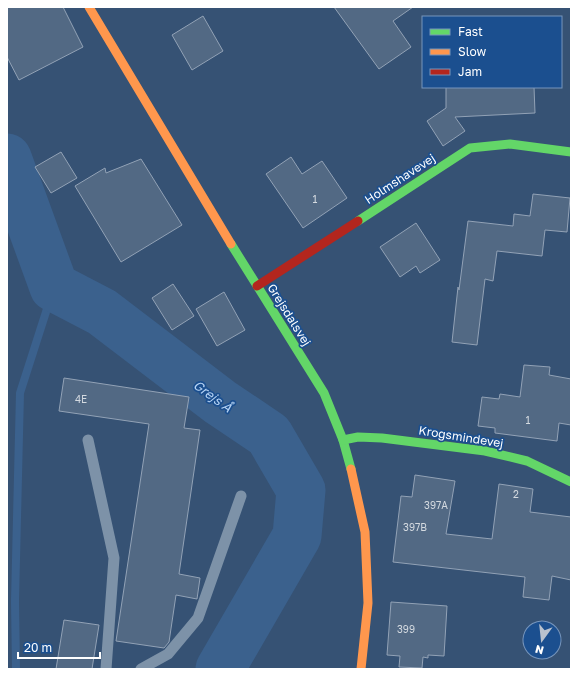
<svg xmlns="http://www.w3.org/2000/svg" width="578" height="676" font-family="'Golos Text',sans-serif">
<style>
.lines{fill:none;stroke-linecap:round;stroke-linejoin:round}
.stream{stroke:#3b618d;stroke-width:8}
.river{stroke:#3b618d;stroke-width:49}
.building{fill:#526984;stroke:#92a2b6}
.lane{stroke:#7d92a8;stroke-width:11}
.fast{stroke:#63d668;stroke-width:9}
.slow{stroke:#ff974d;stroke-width:9}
.jam{stroke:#b3261e;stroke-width:9}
.labels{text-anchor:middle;stroke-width:3.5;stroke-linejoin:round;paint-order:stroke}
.number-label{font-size:10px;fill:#d4dae0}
.street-label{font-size:12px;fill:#fff;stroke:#1b4f8f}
.water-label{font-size:13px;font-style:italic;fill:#b5d3f5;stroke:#1b4f8f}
</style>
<rect width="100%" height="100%" fill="#365274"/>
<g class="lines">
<!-- stream -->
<path class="stream" d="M16,669L15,601L20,393L54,287"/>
<!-- river -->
<path class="river" d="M7,158L54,287L102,312L220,402L269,435L301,490L297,536L220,669"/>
</g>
<!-- building -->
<g class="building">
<path d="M7,7H63L83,47L19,80L7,57Z"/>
<path d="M334,7H413L393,21L411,47L379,69Z"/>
<path d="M203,16L223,51L192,70L172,35Z"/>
<path d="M446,87H534L535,113L455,117L465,131L443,146L427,121L446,108Z"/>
<path d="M61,152L77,178L51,193L35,167Z"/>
<path d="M291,157L302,174L322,161L347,198L303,228L266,174Z"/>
<path d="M141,159L182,225L121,262L75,186L105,168L106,173Z"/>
<path d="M533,194L570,198L567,232L545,230L542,256L497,251L493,281L485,279L477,345L452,342L458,287L459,290L468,221L513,226L514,214L530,216Z"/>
<path d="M416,223L440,260L420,273L416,266L400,277L380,247Z"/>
<path d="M173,284L194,316L172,330L152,298Z"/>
<path d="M224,292L245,330L217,346L196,309Z"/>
<path d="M524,365L550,367L549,375L571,379V425L559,423L557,441L495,433V428L478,426L482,397L499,399L500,394L520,397Z"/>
<path d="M64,378L189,397L184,428L200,430L179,574L200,578L197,599L176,595L169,642L164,648L116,641L149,424L59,411Z"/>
<path d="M415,475L455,481L446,534L492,539L499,484L533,489L530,512L571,517V580L552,576L549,600L523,597L525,577L393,562L401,496L412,497Z"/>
<path d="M391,602L447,606L444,656L428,655V658L423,657L422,668L399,667L400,656L387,655Z"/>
<path d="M64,620L99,625L92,669H56Z"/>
</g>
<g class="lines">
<!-- lane -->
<g class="lane">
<path d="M88,440L114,558L106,669"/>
<path d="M141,669L168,654L198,618L241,496"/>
</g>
<!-- fast -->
<g class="fast">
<path d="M358,221L470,148L510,144L571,152"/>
<path d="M231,244L324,393L343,440L351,469"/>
<path d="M343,440L358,437L382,438L485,451L527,461L571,482"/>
</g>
<!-- slow -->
<g class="slow">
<path d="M89,7L231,244"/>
<path d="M351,469L365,532L368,603L361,669"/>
</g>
<!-- jam -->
<path class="jam" d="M257,286L358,221"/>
</g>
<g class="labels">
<!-- number labels -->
<g class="number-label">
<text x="315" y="203">1</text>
<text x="81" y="403">4E</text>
<text x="528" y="424">1</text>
<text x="516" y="498">2</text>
<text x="436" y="509">397A</text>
<text x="415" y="531">397B</text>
<text x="406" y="633">399</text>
</g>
<!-- street labels -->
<g class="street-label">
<text transform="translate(400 179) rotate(-33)" y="4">Holmshavevej</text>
<text transform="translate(289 315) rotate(58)" y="4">Grejsdalsvej</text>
<text transform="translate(461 437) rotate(9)" y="4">Krogsmindevej</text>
</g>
<!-- water labels -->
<g class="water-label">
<text transform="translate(213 396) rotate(36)" y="5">Grejs Å</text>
</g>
</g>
<!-- border -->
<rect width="578" height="676" fill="none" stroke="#ffffff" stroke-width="16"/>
<!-- legend -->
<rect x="422" y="16" width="140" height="72" fill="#1b4f8f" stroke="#7695bc"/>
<rect x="430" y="29" width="20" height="6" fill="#63d668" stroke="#7695bc"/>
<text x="458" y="36" font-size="12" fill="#ffffff">Fast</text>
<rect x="430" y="49" width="20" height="6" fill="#ff974d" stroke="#7695bc"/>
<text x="458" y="56" font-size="12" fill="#ffffff">Slow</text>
<rect x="430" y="69" width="20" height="6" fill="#b3261e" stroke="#7695bc"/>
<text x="458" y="76" font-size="12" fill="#ffffff">Jam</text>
<!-- north arrow -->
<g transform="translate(542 640) rotate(195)"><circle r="19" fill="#1b4f8f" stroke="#7695bc"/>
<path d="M0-3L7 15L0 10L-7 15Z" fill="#b9c2ce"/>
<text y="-6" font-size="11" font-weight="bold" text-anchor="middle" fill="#ffffff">N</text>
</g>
<!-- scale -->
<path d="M18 652v6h82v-6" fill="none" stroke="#ffffff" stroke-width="2"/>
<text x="24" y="652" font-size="12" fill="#ffffff" stroke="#1b4f8f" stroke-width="3" paint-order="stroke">20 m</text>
</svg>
